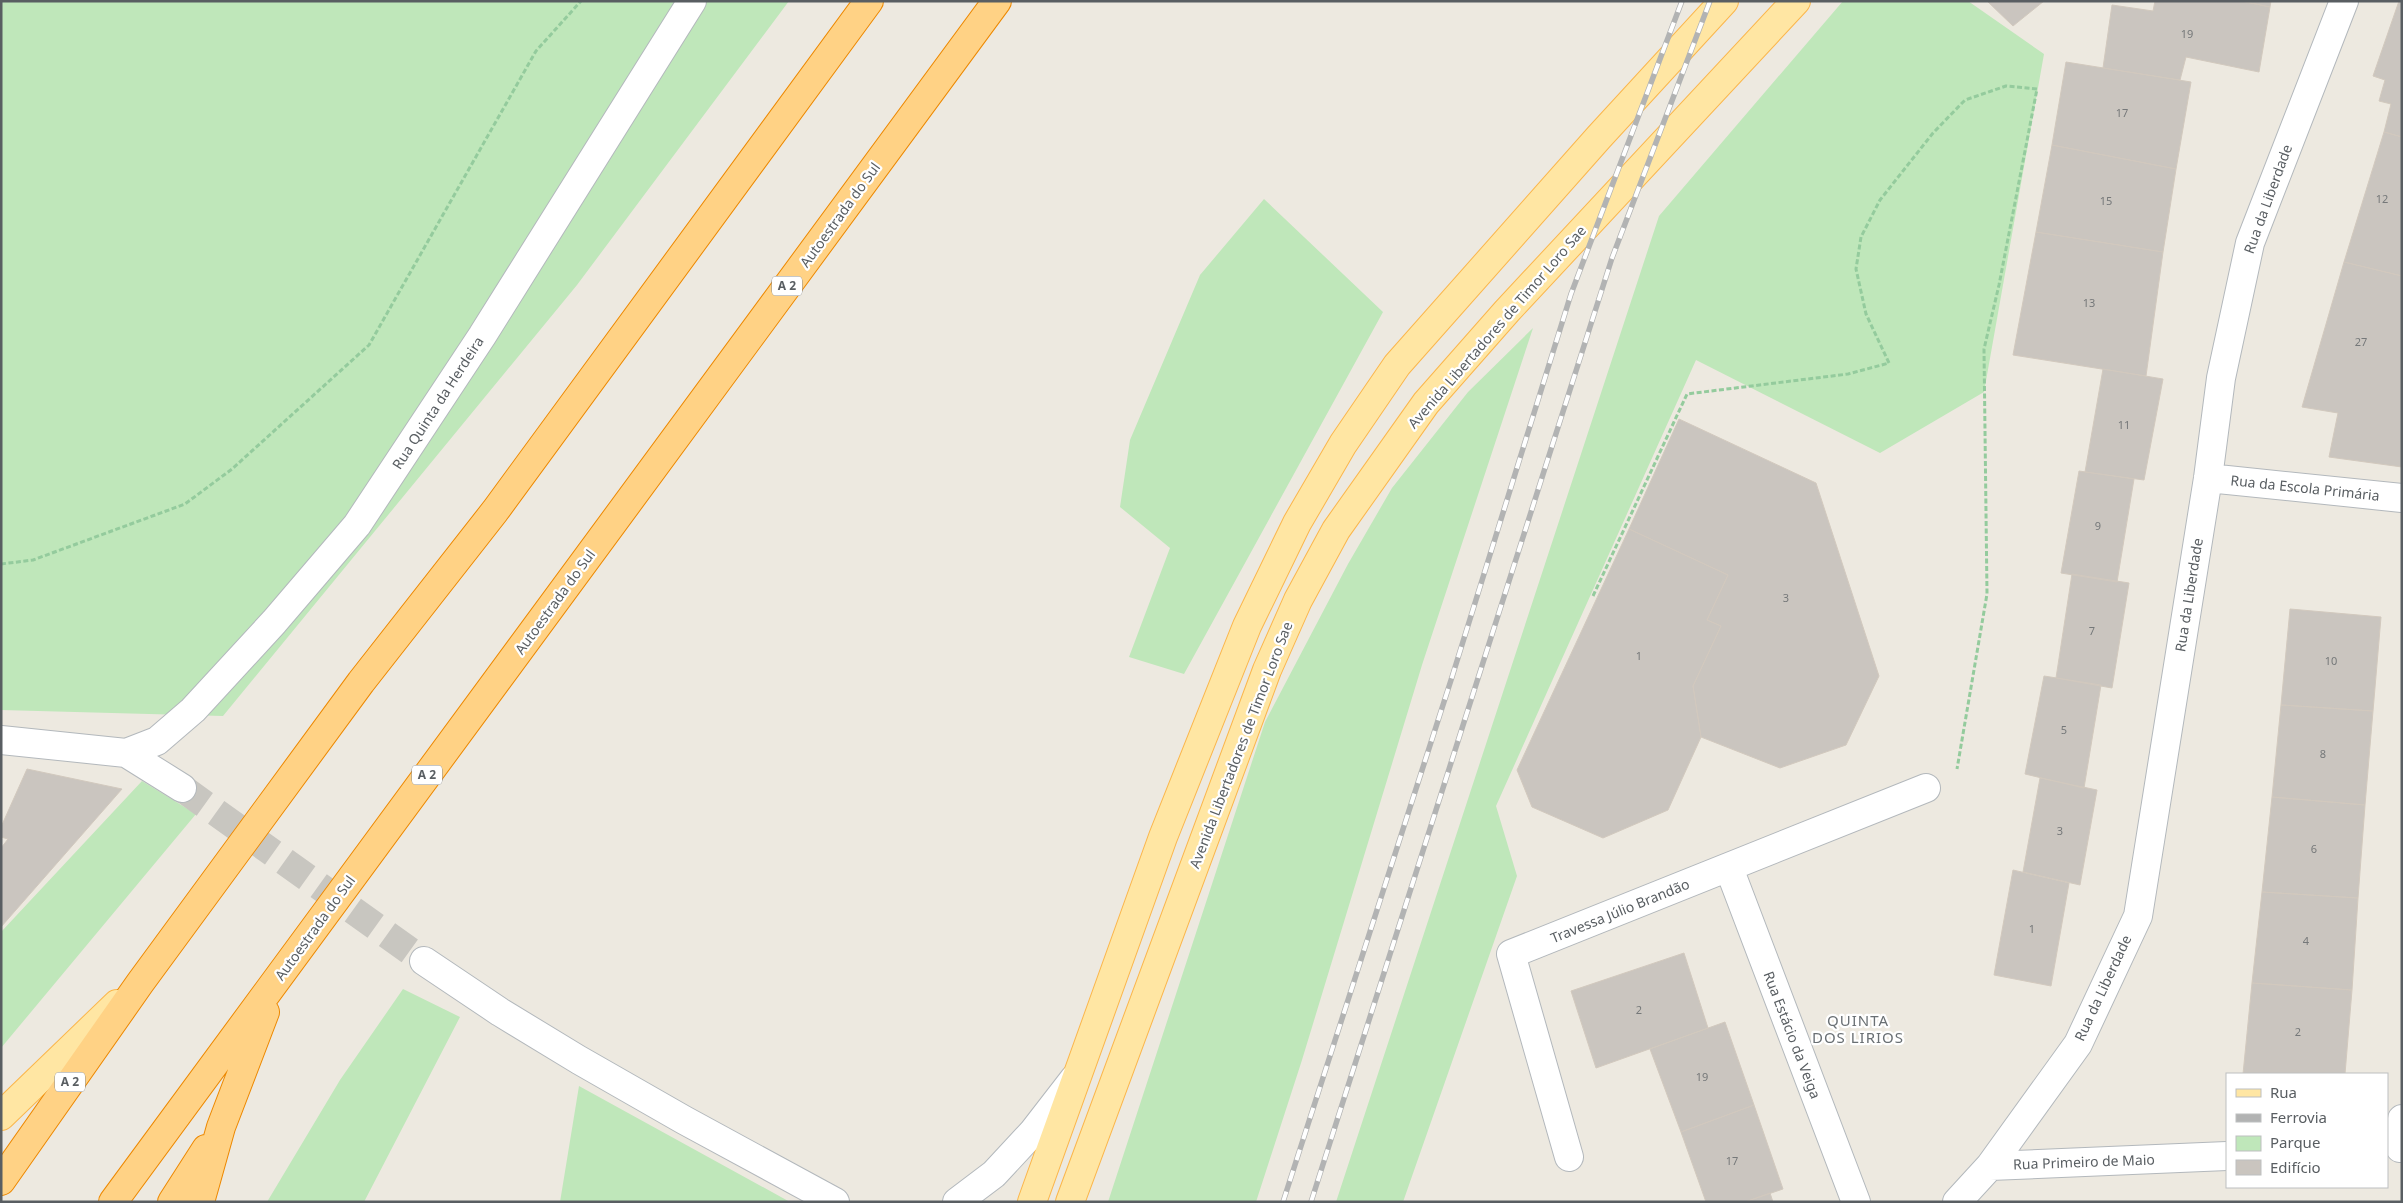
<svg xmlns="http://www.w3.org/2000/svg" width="2403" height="1203" viewBox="0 0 2403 1203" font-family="'Noto Sans',sans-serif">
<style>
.green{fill:#bfe7ba}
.building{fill:#cac5bf;stroke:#d2c9be}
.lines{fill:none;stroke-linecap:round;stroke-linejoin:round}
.minor-tunnel{stroke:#c8c6c0;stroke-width:28;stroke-dasharray:28 14;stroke-linecap:butt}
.minor-casing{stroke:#b3b8bc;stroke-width:30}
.major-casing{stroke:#fbb64b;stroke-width:30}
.highway-casing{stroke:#ed8800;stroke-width:30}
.path{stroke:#94cb9d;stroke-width:3;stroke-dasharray:5 2.5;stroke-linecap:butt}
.minor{stroke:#fff;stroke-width:28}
.major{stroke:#ffe6a3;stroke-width:28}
.highway{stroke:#ffd285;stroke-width:28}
.rail-casing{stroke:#b2b3b3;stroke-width:5.5}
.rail{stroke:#fff;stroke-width:4;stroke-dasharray:11;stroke-linecap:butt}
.labels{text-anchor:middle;stroke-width:4.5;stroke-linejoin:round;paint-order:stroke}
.number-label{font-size:11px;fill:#757879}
.shield{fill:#fff;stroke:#8b8e91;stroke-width:1}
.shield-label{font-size:12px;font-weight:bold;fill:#595e62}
.street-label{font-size:14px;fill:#595e62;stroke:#fff}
.neighbourhood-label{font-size:15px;letter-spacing:1px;fill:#6a7074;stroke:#fff}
</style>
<rect width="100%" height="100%" fill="#ede9e0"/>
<path class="green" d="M1,1h788l-212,284 -354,431 -222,-6z
M1843,1h125l76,53 -60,338 -104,61 -184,-93 -200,446 21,70 -114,326h-67l323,-986z
M1264,199l119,113 -199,362 -55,-17 41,-109 -50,-41 10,-67 70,-165z
M1533,328l-111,337 -120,395 -46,142h-148l157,-480 83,-158 44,-76 76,-96z
M142,781l54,33 -195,234v-116z
M403,989l57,28 -96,185h-97l73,-122z
M579,1086l211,116h-230z"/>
<path class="building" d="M1987,1h57l-31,25z
M2155,1h86l29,6 -11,65 -73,-15 -6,23 -77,-12 9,-63 41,6z
M2241,1h30l-1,6z
M2399,1h3v136l-18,-5 7,-28 -12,-3 6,-21 -12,-4z
M2066,62l125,20 -15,87 -124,-24z
M2384,132l18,5v139l-58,-14z
M2052,145l124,24 -13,83 -127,-20z
M2036,232l127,20 -17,124 -133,-21z
M2344,262l58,14v191l-73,-10 9,-44 -36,-6z
M2103,369l60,10 -19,101 -59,-8z
M1679,419l137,64 63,193 -33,69 -66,23 -79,-31 -8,-51 28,-60 -14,-6 21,-45 -99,-46z
M2079,471l55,8 -17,103 -56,-9z
M1629,529l99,46 -21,45 14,6 -28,60 8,51 -33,73 -65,28 -71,-31 -15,-37z
M2072,574l57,9 -17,105 -56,-10z
M2290,609l91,8 -8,94 -92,-6z
M2044,676l57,9 -17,103 -59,-14z
M2281,705l92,6 -8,94 -93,-8z
M27,769l95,20 -121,138v-79l7,-9 -7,-2v-10z
M2040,778l57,12 -17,95 -57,-13z
M2272,797l93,8 -7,93 -96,-6z
M2013,870l56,13 -18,103 -57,-11z
M2262,892l96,6 -6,92 -100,-7z
M1684,953l24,75 -112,40 -25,-77z
M2252,983l100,7 -7,84h-102z
M1725,1022l29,83 -73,27 -31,-83z
M1754,1105l29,84 -38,13h-39l-25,-70z
M1770,1193l3,9h-28z"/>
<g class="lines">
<path class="minor-tunnel" d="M182,788l242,173"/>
<g class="minor-casing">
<path id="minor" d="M2208,478l194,20
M1,740l125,13 56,35
M126,753l31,-12 36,-31 81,-88 83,-97 125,-189 210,-335
M1729,868l127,334
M424,961l76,51 79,48 105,60 151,82
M2400,1148l2,-29
M1569,1157l-58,-203 415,-166
M1990,1166l88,-122 60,-128 70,-438 13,-100 29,-135 94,-242
M957,1202l37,-28 39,-42 41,-53
M1957,1202l33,-36 237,-10"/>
</g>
<g class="major-casing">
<path id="major" d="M1,1116l116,-112
M1032,1202l131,-365 84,-211 50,-103 46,-79 54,-79 202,-228 125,-136
M1070,1202l197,-532 31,-70 38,-70 90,-127 81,-92 289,-310"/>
</g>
<g class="highway-casing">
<path id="highway" d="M1,1181l139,-198 221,-301 134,-171 374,-510
M113,1202l884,-1201
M172,1202l34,-53
M200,1202l21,-75 44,-115"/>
</g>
<path class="path" d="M1,564l32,-4 152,-56 47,-35 137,-124 167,-294 45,-50
M1593,596l94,-202 161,-20 41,-11 -23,-49 -10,-45 5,-32 19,-37 53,-67 32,-33 41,-14 31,3 -38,196 -15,64 3,245 -30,175"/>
<use href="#minor" class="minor"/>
<use href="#major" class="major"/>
<use href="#highway" class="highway"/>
<g class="rail-casing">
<path id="rail" d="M1283,1202l169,-525 119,-383 111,-293
M1311,1202l301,-944 98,-257"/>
</g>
<use href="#rail" class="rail"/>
</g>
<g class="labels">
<g class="number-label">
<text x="2187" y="38">19</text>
<text x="2122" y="117">17</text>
<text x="2382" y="203">12</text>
<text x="2106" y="205">15</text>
<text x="2089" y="307">13</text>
<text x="2361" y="346">27</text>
<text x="2124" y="429">11</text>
<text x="2098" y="530">9</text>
<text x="1786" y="602">3</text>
<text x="2092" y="635">7</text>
<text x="1639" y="660">1</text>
<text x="2331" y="665">10</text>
<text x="2064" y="734">5</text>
<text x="2323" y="758">8</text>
<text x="2060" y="835">3</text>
<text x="2314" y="853">6</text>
<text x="2032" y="933">1</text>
<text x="2306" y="945">4</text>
<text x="1639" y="1014">2</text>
<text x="2298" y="1036">2</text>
<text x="1702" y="1081">19</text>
<text x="1732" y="1165">17</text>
</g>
<g class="shield">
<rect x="772" y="276.5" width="30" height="19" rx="4"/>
<rect x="412" y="765.5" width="30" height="19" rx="4"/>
<rect x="55" y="1072.5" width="30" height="19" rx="4"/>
</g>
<g class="shield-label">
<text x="787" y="290">A 2</text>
<text x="427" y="779">A 2</text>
<text x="70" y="1086">A 2</text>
</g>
<g class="street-label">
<text transform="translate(2268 199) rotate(-70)" y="5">Rua da Liberdade</text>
<text transform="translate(840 215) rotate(-54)" y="5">Autoestrada do Sul</text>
<text transform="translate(1497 327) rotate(-49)" y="5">Avenida Libertadores de Timor Loro Sae</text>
<text transform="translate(438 403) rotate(-57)" y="5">Rua Quinta da Herdeira</text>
<text transform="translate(2305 488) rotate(6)" y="5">Rua da Escola Primária</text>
<text transform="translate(2189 595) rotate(-81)" y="5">Rua da Liberdade</text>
<text transform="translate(555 602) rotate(-54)" y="5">Autoestrada do Sul</text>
<text transform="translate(1241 745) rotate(-69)" y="5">Avenida Libertadores de Timor Loro Sae</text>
<text transform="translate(1620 911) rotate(-22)" y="5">Travessa Júlio Brandão</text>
<text transform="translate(315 928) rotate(-54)" y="5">Autoestrada do Sul</text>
<text transform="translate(2103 988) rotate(-65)" y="5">Rua da Liberdade</text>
<text transform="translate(1792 1035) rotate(69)" y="5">Rua Estácio da Veiga</text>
<text transform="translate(2084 1162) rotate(-2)" y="5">Rua Primeiro de Maio</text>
</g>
<g class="neighbourhood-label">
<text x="1858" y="1026">QUINTA<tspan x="1858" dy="17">DOS LIRIOS</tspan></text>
</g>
</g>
<rect width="2403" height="1203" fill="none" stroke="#595e62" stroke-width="5"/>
<rect x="2226" y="1073" width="162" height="115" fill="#ffffff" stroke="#bdbfc0"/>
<rect x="2236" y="1089" width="25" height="8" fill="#ffe6a3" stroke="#bdbfc0"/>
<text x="2270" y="1098" font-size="15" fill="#595e62">Rua</text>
<rect x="2236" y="1114" width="25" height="8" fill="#b2b3b3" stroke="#bdbfc0"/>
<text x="2270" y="1123" font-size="15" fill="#595e62">Ferrovia</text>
<rect x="2236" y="1136" width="25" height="15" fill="#bfe7ba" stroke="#bdbfc0"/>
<text x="2270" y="1148" font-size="15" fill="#595e62">Parque</text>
<rect x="2236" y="1160" width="25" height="15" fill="#cac5bf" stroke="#bdbfc0"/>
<text x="2270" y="1173" font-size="15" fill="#595e62">Edifício</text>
</svg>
